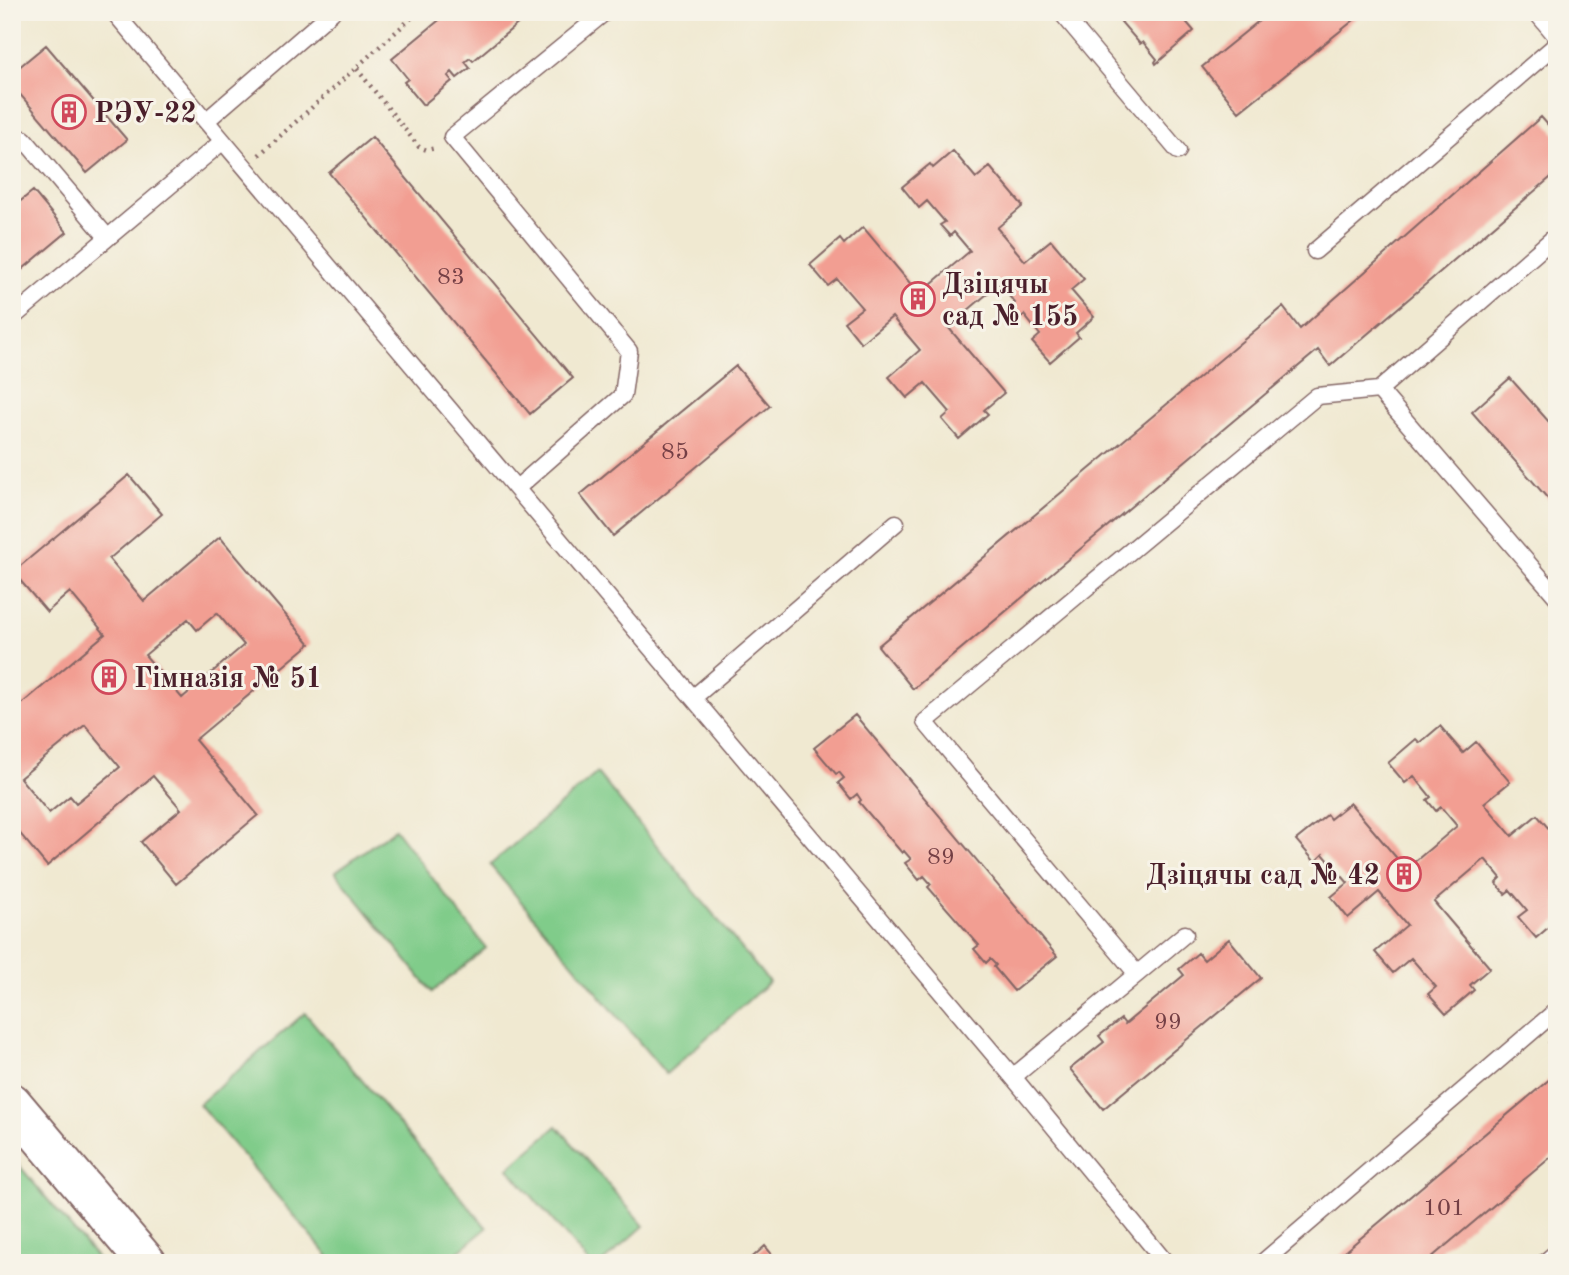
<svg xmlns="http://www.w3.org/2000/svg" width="1569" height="1275" viewBox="0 0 1569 1275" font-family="'Old Standard TT',serif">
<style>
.green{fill:#80cc8a;stroke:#65765a;stroke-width:2}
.building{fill:#f29e92;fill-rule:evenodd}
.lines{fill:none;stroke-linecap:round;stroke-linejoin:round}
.service-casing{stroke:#846665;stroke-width:19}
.tertiary-casing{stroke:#846665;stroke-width:42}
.path{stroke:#846665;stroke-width:4.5;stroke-dasharray:2 5;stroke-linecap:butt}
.service{stroke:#fff;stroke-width:16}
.tertiary{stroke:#fff;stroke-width:38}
.labels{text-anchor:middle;stroke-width:6;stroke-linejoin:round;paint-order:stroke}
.number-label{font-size:24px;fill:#743f45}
.poi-label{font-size:28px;font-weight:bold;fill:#4a1f2b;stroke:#f7f3e8;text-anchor:start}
</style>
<rect width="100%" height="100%" fill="#f7f3e8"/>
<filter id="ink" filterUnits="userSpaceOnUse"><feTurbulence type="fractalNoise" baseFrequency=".0143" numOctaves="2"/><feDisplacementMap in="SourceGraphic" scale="14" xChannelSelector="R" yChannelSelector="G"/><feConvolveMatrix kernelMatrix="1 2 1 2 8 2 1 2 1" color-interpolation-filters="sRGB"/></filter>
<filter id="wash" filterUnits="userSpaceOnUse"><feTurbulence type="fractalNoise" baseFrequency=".00686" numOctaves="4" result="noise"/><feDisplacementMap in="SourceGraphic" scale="28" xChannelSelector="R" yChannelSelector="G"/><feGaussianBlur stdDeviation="1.57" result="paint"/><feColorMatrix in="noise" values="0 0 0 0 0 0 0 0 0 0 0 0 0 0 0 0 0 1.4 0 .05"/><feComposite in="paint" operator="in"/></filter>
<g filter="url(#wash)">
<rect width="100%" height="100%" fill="#f0e9d1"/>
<path class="green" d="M597,773l172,209 -103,92 -176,-209z
M395,829l91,119 -54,44 -97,-120z
M305,1013l182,215 -42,35h-111l-135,-159z
M557,1126l87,100 -42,37h-13l-81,-95z
M12,1157l89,106h-89z"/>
<g id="blocks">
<path class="building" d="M449,12h83l-59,49 -3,-3 -5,4 5,6 -13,10 -5,-6 -4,4 4,5 -29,24 -19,-23 4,-3 -16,-20z
M1119,12h59l16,19 -38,33 -1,-2 2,-3 -14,-17 -3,2 -19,-22 4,-3z
M1270,12h94l-125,100 -37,-45z
M46,45l81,95 -40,33 -75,-88v-12z
M1541,117l16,18v37l-227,194 -12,-16 -405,339 -35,-43 405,-339 17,22z
M372,137l201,241 -43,36 -201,-241z
M953,151l23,27 14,-11 33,39 -26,22 28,33 26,-21 33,39 -13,11 23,27 -18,16 3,4 -29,25 -18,-20 8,-7 -16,-20 -5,4 -10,-11 6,-5 -16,-19 -51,43 56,66 -20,17 4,4 -29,25 -17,-20 8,-7 -25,-29 -18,15 -18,-21 31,-27 -28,-33 -31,26 -17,-21 18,-14 -25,-29 -9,7 -18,-21 30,-26 4,5 19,-17 56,67 51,-43 -16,-19 -4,4 -10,-11 5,-3 -18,-21 -8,7 -17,-21 28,-23 3,4z
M33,191l34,41 -55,46v-70z
M736,366l34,40 -157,130 -33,-41z
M1510,378l47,53v78l-85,-97z
M129,475l33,39 -53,45 35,42 76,-64 90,107 -115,96 63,75 -82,69 -35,-42 40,-33 -28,-33 -106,90 -35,-42v-112l93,-78 -35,-42 -23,20 -34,-40zM217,613l27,32 -62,53 -37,-43 43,-36 9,11zM85,725l35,42 -44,36 -6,-7 -21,17 -29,-35z
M855,715l202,241 -43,35 -20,-24 2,-2 -6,-6 -4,4 -12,-14 5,-4 -51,-58 3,-3 -7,-8 -5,4 -14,-17 6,-4 -7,-8 -2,2 -43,-51 2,-2 -4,-6 -6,5 -13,-16 6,-5 -5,-6 -3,2 -22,-26z
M1440,726l23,27 13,-11 34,40 -26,21 28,33 25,-21 20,23v82l-21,18 -18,-21 9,-7 -17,-20 -5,4 -9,-11 5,-5 -16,-19 -51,43 56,66 -20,17 4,5 -28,24 -18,-20 8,-7 -25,-29 -18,15 -18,-21 32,-27 -28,-33 -31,26 -17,-21 17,-14 -25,-29 -8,8 -19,-22 31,-25 3,4 20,-16 56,66 51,-43 -16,-19 -5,4 -9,-11 4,-3 -17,-21 -9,7 -17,-20 28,-24 4,4z
M1229,939l32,39 -158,131 -33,-40 34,-27 -5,-6 22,-17 4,5 59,-49 -5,-6 19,-16 6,7z
M1557,1073v79l-132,111h-94z
M765,1246l14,17h-33z"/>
</g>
</g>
<g filter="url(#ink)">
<use href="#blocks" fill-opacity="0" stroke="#846665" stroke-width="2"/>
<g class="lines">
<g class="service-casing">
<path id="service" d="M114,12l899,1065 153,186
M1061,12l117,139
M1536,12l21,25
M206,121l126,-109
M12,149l12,-10 83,98
M1557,235l-178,155 178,207
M1315,251l242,-207
M12,318l211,-177
M517,488l106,-93 6,-44 -177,-214 153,-125
M693,698l203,-175
M1137,974l48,-40
M1013,1077l124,-103 -212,-252 392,-326 62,-6
M1262,1263l295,-253
M1544,1263l13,-11"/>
</g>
<g class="tertiary-casing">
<path id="tertiary" d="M12,1103l135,160"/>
</g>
<path class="path" d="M357,69l62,78 8,3 9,-2
M259,155l159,-143
M1549,1041l8,9"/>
<use href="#service" class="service"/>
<use href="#tertiary" class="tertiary"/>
</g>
</g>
<defs>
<g id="building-ring" transform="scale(1.75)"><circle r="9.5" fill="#f7f3e8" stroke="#d1495b" stroke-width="1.5"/><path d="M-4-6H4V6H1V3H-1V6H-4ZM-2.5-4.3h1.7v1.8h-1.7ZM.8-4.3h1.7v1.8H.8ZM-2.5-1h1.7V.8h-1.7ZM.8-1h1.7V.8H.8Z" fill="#d1495b"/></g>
</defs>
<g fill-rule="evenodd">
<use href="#building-ring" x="69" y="112"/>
<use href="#building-ring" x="918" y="299"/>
<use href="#building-ring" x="109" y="677"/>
<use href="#building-ring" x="1404" y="874"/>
</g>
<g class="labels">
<g class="number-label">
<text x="451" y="284">83</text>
<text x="675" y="459">85</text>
<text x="941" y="864">89</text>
<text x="1168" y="1029">99</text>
<text x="1444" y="1215">101</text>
</g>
<g class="poi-label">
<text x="94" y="122">РЭУ-22</text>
<text x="942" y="293">Дзіцячы<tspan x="942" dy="32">сад № 155</tspan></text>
<text x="134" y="687">Гімназія № 51</text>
<text x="1380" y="884" text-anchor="end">Дзіцячы сад № 42</text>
</g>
</g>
<rect width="1569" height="1275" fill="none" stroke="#f7f3e8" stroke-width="42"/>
</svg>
